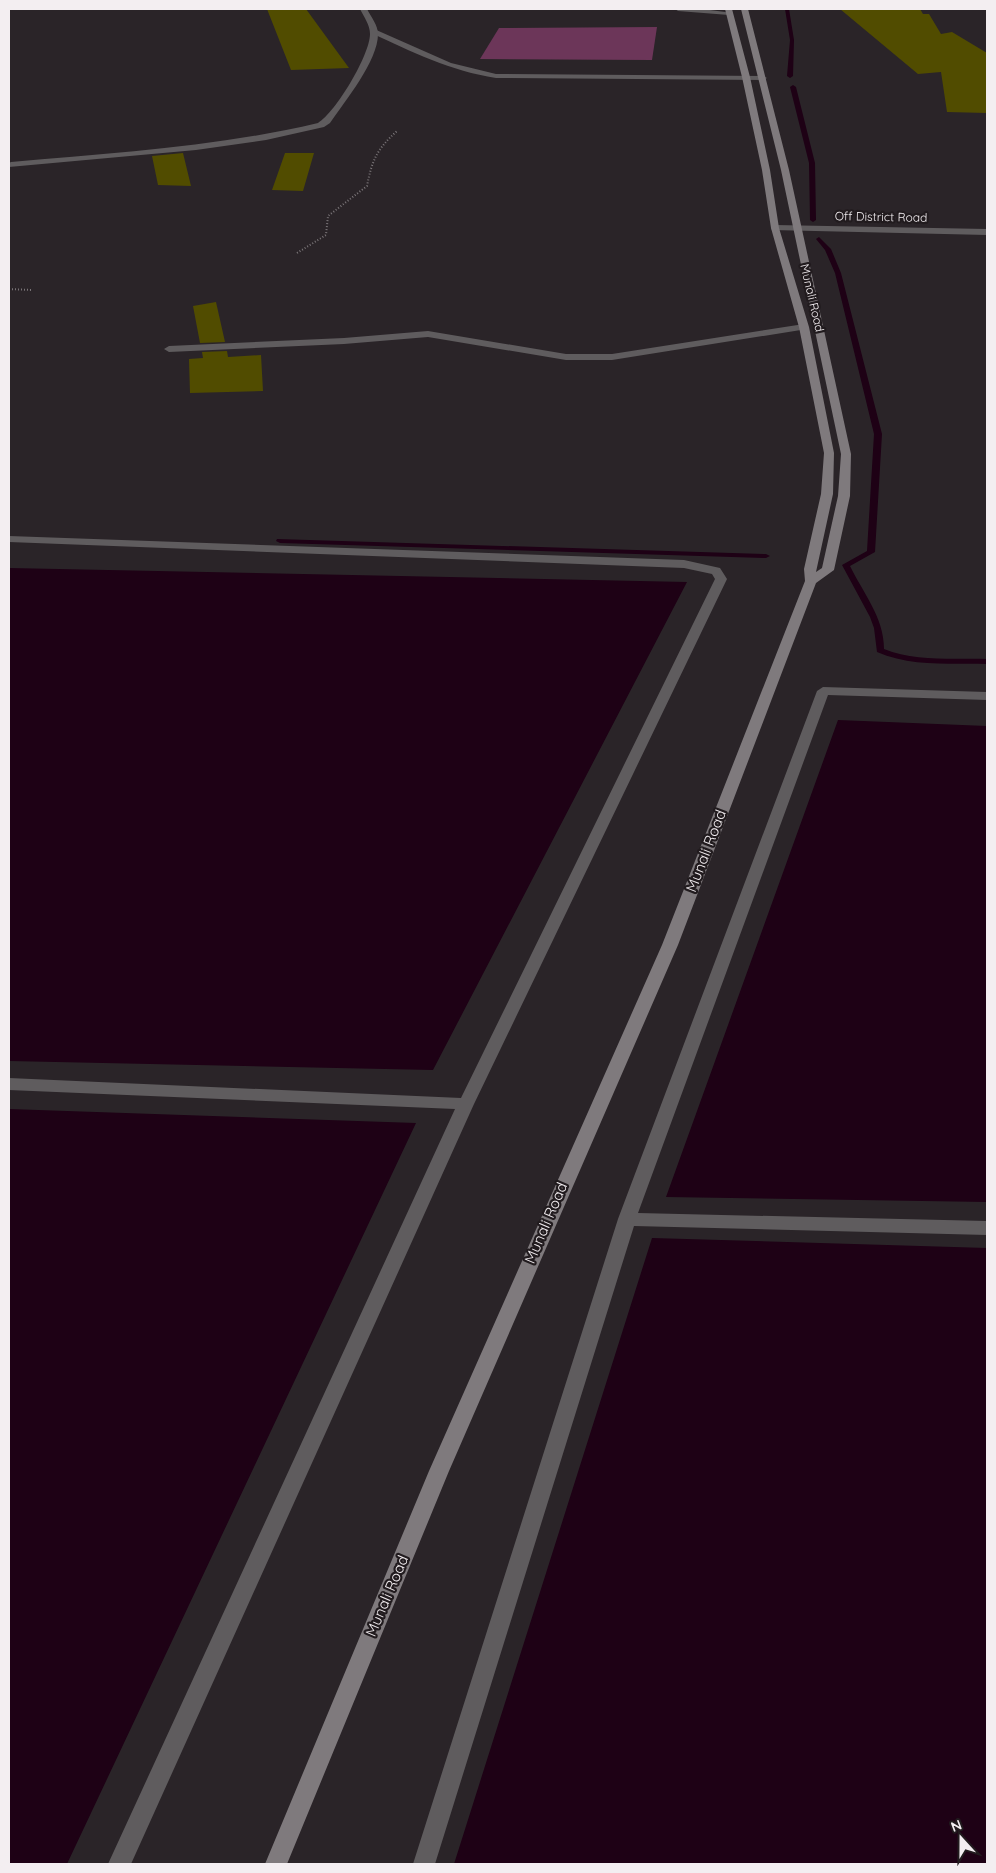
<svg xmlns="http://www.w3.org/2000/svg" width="996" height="1873" viewBox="0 0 996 1873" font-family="Quicksand,sans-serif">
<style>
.green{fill:#6c3659}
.water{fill:#1e0115}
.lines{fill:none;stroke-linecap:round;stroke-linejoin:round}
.stream{fill:#1e0115;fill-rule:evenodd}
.building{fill:#514c00}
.path{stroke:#7b7679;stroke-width:2;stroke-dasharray:1 2;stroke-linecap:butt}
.lane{fill:#5f5c5e;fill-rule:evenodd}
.street{fill:#5f5c5e;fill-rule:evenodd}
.secondary{fill:#7f7a7d;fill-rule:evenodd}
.labels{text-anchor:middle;stroke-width:4.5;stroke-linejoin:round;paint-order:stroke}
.far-street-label{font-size:12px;fill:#f3eef1;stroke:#211b1e}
.street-label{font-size:15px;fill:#f3eef1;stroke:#211b1e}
</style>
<rect width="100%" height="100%" fill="#2a2428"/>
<path class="green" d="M657,27l-5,33 -172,-1 19,-31z"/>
<path class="water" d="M9,568l678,14 -254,488 -424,-9z
M838,720l149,6v476l-321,-5z
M9,1109l407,14 -349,741h-58z
M652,1238l335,10v616h-533z"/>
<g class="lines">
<path class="stream" d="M785,9h4l5,31 -1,36 -3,2 -3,-2 3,-36z
M793,85l3,2 19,76 1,57 -3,2 -3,-2 -1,-57 -19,-76z
M819,237l12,12 10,24 41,161 -7,118 -25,14c13,27 34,51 34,83 31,13 70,9 103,10v5c-36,-1 -76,3 -110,-12l-3,-24 -4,-11 -28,-52 25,-14 7,-117 -39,-161 -10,-23 -9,-11z
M277,539l489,15 4,2 -4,2 -486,-15 -4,-2z"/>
</g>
<path class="building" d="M267,9h39l43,59 -58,2z
M840,9h80l3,5h6l12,20 11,-2 35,21v60l-40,-1 -6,-40 -23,2z
M183,153l8,33 -33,-1 -6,-29z
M285,153h29l-11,38 -31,-1z
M216,302l9,40 -25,1 -7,-37z
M227,351l1,6 33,-2 2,36 -73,2 -1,-34 14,-1 -1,-6z"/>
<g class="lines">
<path class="path" d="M297,253l29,-18 2,-19 39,-30c5,-26 10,-37 30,-55
M9,289l23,1"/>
<path class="lane" d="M675,9h27l31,4 -4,2 -51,-4z
M374,29l77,34 45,11 267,2 4,2 -4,2 -267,-2c-45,-7 -84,-26 -125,-45l-1,-2z
M804,324l3,1v4l-195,31h-46l-138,-23 -84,7 -175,8 -5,-3 5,-3 175,-8 84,-7 138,23h46z
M9,536l675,24 36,8 7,11 -253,525 -343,760h-23l347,-755 -446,-19v-12l452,20 254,-519 -3,-5 -28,-6 -675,-26z
M823,687l164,5v8l-159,-5 -190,518 349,8v14l-353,-9 -199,638h-22l205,-645 199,-528z"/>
<path class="street" d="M360,9h7c4,8 11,16 11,25 0,27 -33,67 -48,89l-6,4 -58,13 -70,10 -187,17v-4l2,-1c103,-9 206,-15 307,-39 18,-11 52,-68 52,-89 0,-9 -6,-17 -10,-25z
M775,225l212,4v6l-215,-5 -1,-2z"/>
<path class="secondary" d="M725,9h7l18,68 20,93 9,58 30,99 25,126 -1,41 -17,78 6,-4 16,-72 3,-42 -60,-284 -40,-161h7l41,161 62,284 -1,42 -16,74 -18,13 -138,362 -229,526 -162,393h-22l164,-393 233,-526 143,-364 -1,-12 17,-75 3,-41 -25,-126 -28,-99 -9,-58 -20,-93z"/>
</g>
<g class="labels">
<g class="far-street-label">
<text transform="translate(881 217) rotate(1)" y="4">Off District Road</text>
<text transform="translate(812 298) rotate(77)" y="4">Munali Road</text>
</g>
<g class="street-label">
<text transform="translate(706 851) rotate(-69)" y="5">Munali Road</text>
<text transform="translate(546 1223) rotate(-67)" y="5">Munali Road</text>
<text transform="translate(387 1596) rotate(-67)" y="5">Munali Road</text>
</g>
</g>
<rect width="996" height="1873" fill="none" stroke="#f3eef1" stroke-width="20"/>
<g transform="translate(961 1838) rotate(339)" stroke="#211b1e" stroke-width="4" paint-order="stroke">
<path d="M0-4L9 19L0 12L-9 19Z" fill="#f3eef1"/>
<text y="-8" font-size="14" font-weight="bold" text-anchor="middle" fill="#f3eef1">N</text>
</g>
</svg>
